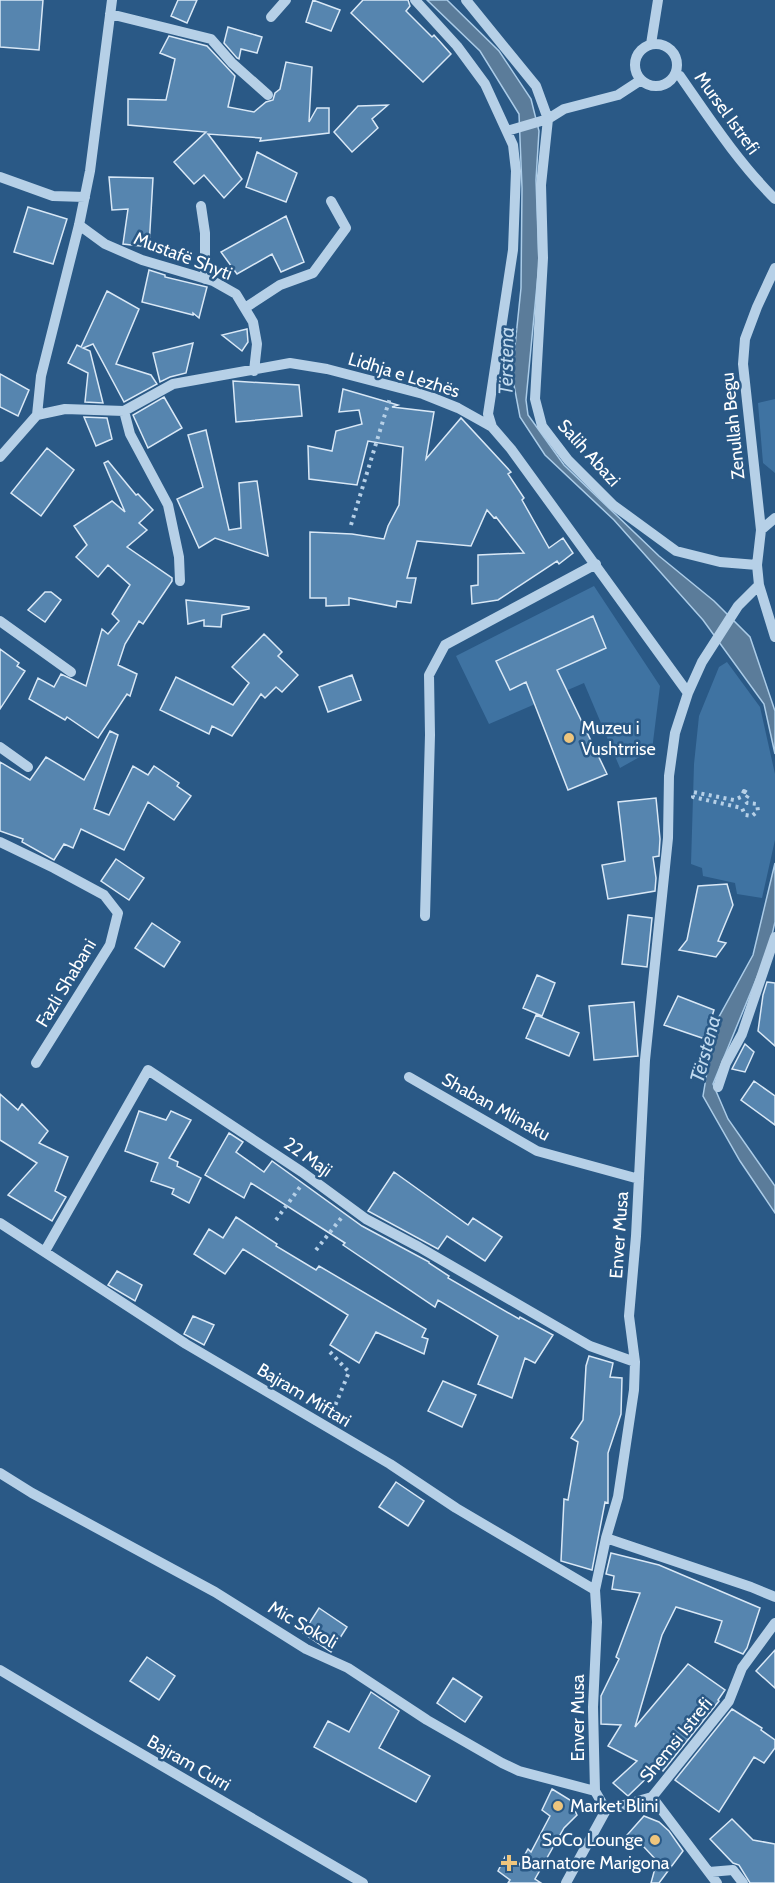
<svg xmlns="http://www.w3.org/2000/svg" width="775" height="1883" viewBox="0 0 775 1883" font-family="Cabin,sans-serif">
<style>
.green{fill:#3f73a2}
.water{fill:#5b7c9a;stroke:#abcce8;stroke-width:1.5}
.building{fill:#5685af;stroke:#d9e8f6;stroke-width:1.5}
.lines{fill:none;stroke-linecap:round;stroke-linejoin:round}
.path{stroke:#b6d0e7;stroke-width:4;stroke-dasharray:3 4.5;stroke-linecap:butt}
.minor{stroke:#b6d0e7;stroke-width:10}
.poi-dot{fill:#eec57d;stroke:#2a5986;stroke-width:2}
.labels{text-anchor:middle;stroke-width:5;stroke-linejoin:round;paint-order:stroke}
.street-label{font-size:18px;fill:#fff;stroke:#2a5986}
.poi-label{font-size:18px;fill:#fff;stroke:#2a5986;text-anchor:start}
.water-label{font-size:20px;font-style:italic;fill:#c1daef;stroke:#2a5986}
</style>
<rect width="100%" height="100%" fill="#2a5986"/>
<path class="green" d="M775,399v74l-12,-10 -5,-60z
M594,586l66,100 -8,64 -32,18 -36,-85 -95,41 -33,-68z
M727,662l33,45 15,67v66l-13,58 -25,-4 -2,-11 -32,-7 -1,-8 -11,-4 3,-100 5,-48 20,-49z"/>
<path class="water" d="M427,0h20l52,51 32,48 8,32 -3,49 3,84 -13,136 2,15 36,50 95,91 55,45 36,36 25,74v43l-11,-50 -61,-84 -89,-100 -69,-65 -25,-38 -8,-42 9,-87 1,-100 -3,-74 -39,-63z
M775,863v59l-6,26 -56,136 15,35 47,67v27l-35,-52 -37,-65 12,-72 38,-69z"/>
<path class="building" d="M0,0h43l-4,50 -39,-3z
M178,0h19l-10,23 -16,-7z
M313,0l27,10 -9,21 -25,-9z
M363,0h45l2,6 -4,5 26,26 2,-2 17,19 -28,28 -72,-69z
M228,27l34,10 -5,16 -16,-4 -2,10 -2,-1 -13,-15z
M169,36l38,10 28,30 -7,31 26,5 12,-10 7,-2 2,-7 5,-4 6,-27 26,5 -3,55 8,-14h12v25l-69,8 1,-3 -53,-4 34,45 -18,19 -20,-23 -10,9 -20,-22 32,-30 -78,-7v-26l38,1 9,-41 -15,-6z
M388,105l-16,14 6,9 -26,24 -18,-20 24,-26z
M257,152l40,21 -11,29 -40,-15z
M109,177l44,1 -4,69 -26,-3 5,-35 -16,1z
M28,207l39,12 -14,45 -39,-12z
M286,216l18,46 -23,10 -9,-18 -35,20 -16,-22z
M149,270l16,5v2l42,10 -8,31 -6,-5v2l-51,-13z
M107,291l32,18 -23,55 35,11 6,9 -33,18 -31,-58 -10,4 7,3 13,52 -18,-1 3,-29 -20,-10 9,-18 4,2z
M247,329l1,13 -6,9 -20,-16z
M193,343l-7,30 -16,4 -10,5 -7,-29z
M0,374l29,16 -11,26 -18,-9z
M233,381l66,4 3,31 -66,6z
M343,389l55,16 -6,2 42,5 -8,47 35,-41 50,54 -3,2 16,24 -2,2 27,48 14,-10 10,15 -14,11 -2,-3 -59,39 -26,4 -1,-18 7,-1v-30l46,-2 -28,-36 -2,1 -7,-8 -16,36 -54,-5 -10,37h9l-5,25 -14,-2 -1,6 -47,-9v7l-23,1v-8h-16v-66l42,2 32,5 4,-13 11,-21 4,-58 -35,-6 -11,44 -48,-6 -1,-33 24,5 4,-20 26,-7 -3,-14 -20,2z
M164,397l18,31 -34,20 -15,-33z
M84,417l23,1 5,21 -16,7z
M206,430l23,100 12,-2 -2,-45 18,-2 11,75 -53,-18 -16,10 -22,-49 26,-12 -15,-52z
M47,448l27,22 -33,46 -30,-23z
M108,461l28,34 2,-1 15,16 -14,13 8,7 -20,17 45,31v3l-29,43 -4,-3 -14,23 -7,21 19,9 -7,22 -3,-2 -29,44 -31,-21 -2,3 -36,-21 9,-21 16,9 7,-13 25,12 16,-57 6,5 11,-13 -7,-7 18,-29 -22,-20 -10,12 -22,-20 11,-12 -13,-19 38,-25 13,11 -21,-49z
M45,592h6l10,8 -16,22 -17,-12z
M186,600l63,7v2l-27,6 -1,12 -17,-1v-6l-16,4z
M593,616l13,32 -49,22 50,104 -39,16 -42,-108 -16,8 -14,-29z
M264,634l18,18 -4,4 20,19 -16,17 -6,-5 -11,11 -4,-4 -29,42 -20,-10 -3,8 -49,-24 16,-33 57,28 16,-22 -17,-16z
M0,649l19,14 -2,3 8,5 -25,38z
M352,675l9,25 -33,12 -9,-25z
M110,731l8,4 -24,74 15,6 24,-49 15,9 6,-9 25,17 -2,3 14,10 -17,24 -26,-18 -24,48 -43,-21 -8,19 -9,-4 -10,16 -32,-18 1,-3 -23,-8v-69l30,18 16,-23 38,23z
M656,798l4,41 -1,17 -6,1 3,21 -1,13 -47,8 -6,-34 23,-4 -7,-59z
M116,859l28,19 -15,22 -28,-19z
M727,884l6,21 -15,36 8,2 -10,14 -37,-7 8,-10 11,-54z
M628,915l24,3 -5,49 -25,-3z
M152,923l28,19 -16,25 -29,-19z
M537,975l18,8 -13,33 -19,-8z
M767,982l8,1v63l-17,-15 5,-36z
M678,996l36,14 -9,29 -41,-14z
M634,1002l4,54 -44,4 -5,-54z
M536,1015l43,18 -10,23 -43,-18z
M745,1044l9,8 -9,20 -13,-3z
M754,1081l21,15v29l-34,-25z
M0,1094l18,16 4,-6 26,27 -9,12 29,14 -13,34 11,6 -14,24 -44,-26 29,-32 -37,-23z
M139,1111l27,9 5,-9 20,9 -22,38 9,4 -1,4 24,12 -12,25 -17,-9 2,-5 -23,-8 7,-18 -33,-12z
M229,1133l14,9 -7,10 28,20 8,-11 90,65 67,36v1l20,13 -1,2 71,41 1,-2 33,18 -18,28 -10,-5 -13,40 -34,-14 20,-48 -60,-36 -3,7 -92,-62 2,-2 -94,-60 -7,15 -39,-23z
M394,1172l74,53 5,-7 29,19 -17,24 -38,-25 -9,13 -70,-38z
M236,1217l41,27 -1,2 40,24 3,-4 107,63 -4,8 6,2 -4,15 -48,-22 -17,31 -29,-18 18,-30 -105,-66 -18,25 -31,-20 15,-25 14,9z
M117,1271l25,14 -7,16 -27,-16z
M193,1316l21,9 -10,20 -20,-11z
M589,1356l24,7 -3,14 12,1 -1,36 -13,39v50l-3,-1 -13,68 -31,-9 3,-62 4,1 10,-58 -7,-4 12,-18 3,-54z
M443,1381l33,14 -14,32 -34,-16z
M396,1482l28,19 -16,25 -29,-19z
M611,1553l48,12 101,43 -13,40 -4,6 -28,-12 7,-21 -46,-14 -14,28 -27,92 53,-63 37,26 -7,10 1,1 -56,70 -5,-4 -30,29 -15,-13 24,-22 -29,-15 13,-21 -20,-1v-28l18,-37 -3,-2 24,-64 -28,-4 2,-13 -8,-2z
M319,1608l28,19 -16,25 -28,-19z
M775,1650v38l-19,-17z
M147,1657l28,19 -16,24 -29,-19z
M453,1678l29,19 -17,25 -28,-19z
M371,1692l28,19 -20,37 51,28 -14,26 -102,-55 14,-26 21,11z
M732,1709l30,19 -1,2 14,10v8l-11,15 -10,-6 -35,55 -44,-32z
M552,1789l18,11 7,15 -13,13 -29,51 6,4h-33l2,-3 -12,-9 8,-16 13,10 9,-16 3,3 19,-36 -8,-6z
M644,1816l15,6 10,9 14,20 -24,32h-8l6,-22 -13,-14 -17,-12z
M732,1819l21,21 22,4v39h-25l-11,-18 -6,-2 -23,-24z"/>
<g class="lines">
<path class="path" d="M351,525l39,-127
M744,791l5,3 -4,6 2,3 10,1 1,7 -6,5 -7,-1 -3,-7 -49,-11v-5l41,8 7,-3z
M276,1220l24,-33
M316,1250l26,-33
M330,1352l19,20 -17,41"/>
<path class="minor" d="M415,0l42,46 28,38 28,61 3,26 -3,79 -25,164 4,13
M466,0l70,86 12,33 -7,66 2,73 -8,141 7,27 26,34 45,45 63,46 44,11 37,3
M110,14l101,25 21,24 36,32
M271,17l15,-17
M635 65a21 21 0 1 1 42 0a21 21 0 1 1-42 0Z
M651,44l7,-44
M675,74l5,2c30,43 58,86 95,123
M507,131l41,-12 16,-10 54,-14 23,-15
M0,177l53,19 32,1
M201,206l4,27v46
M79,225l26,19 37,16 71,21 23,13 17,28 4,22 -3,27
M775,268l-18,39 -12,32 -2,25 18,166 -4,35 2,20 16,52
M245,308l35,-23 33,-12 33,-45 -15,-27
M124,411l6,23 38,71 11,52 1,24
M37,415l4,-39 38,-151 11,-54 22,-171
M0,457l37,-42 28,-6 59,2 49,-27 117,-21 37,6 96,25 35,14 34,19 19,22 177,244
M761,530l14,-12
M0,621l71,51
M0,747l28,20
M0,842l54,26 50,27 14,18 -8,32 -74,118
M425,916l5,-181 -1,-60 16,-30 151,-81
M409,1077l128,74 102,28
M718,1087l8,-24 16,-29 33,-97
M0,1223l186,121 204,120 66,44 139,82
M45,1251l103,-181 154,102 64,47 53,28 171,99 45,16
M0,1473l32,20 183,99 91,57 42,19 79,52 75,43 17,8 76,20
M606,1538l145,49 24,10
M0,1670l97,58 266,155
M652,1797l65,86
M606,1810l-11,-19 -2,-84 4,-85 -2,-32 11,-52 12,-41 16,-107 1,-28 -6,-46 7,-80 9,-176 23,-222 1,-62 6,-43 13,-40 14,-31 36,-56 21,-21
M709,1872l24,-2 10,13
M566,1883l40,-73 46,-13 77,-96 13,-33 33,-45"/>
</g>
<g class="poi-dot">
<circle cx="569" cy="738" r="6"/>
<circle cx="558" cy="1806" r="6"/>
<circle cx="655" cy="1840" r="6"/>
<path d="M506 1854h6v6h6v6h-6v6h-6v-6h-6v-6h6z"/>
</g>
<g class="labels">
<g class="street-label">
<text transform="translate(727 113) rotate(54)" y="6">Mursel Istrefi</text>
<text transform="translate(183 256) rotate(21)" y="6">Mustafë Shyti</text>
<text transform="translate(404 375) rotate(17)" y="6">Lidhja e Lezhës</text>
<text transform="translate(733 426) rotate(-96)" y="6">Zenullah Begu</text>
<text transform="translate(589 453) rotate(48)" y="6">Salih Abazi</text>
<text transform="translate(66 983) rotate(-59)" y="6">Fazli Shabani</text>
<text transform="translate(496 1107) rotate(29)" y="6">Shaban Mlinaku</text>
<text transform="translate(308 1157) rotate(35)" y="6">22 Maji</text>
<text transform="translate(619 1235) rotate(-86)" y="6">Enver Musa</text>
<text transform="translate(304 1395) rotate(31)" y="6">Bajram Miftari</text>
<text transform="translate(303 1625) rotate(30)" y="6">Mic Sokoli</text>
<text transform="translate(578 1718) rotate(-90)" y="6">Enver Musa</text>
<text transform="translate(676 1740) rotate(-51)" y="6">Shemsi Istrefi</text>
<text transform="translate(189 1763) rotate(30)" y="6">Bajram Curri</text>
</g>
<g class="poi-label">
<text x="581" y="734">Muzeu i<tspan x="581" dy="21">Vushtrrise</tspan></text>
<text x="570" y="1812">Market Blini</text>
<text x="643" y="1846" text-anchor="end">SoCo Lounge</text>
<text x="521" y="1869">Barnatore Marigona</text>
</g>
<g class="water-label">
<text transform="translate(506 361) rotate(-89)" y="7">Tërstena</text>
<text transform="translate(705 1049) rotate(-75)" y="7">Tërstena</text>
</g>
</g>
</svg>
